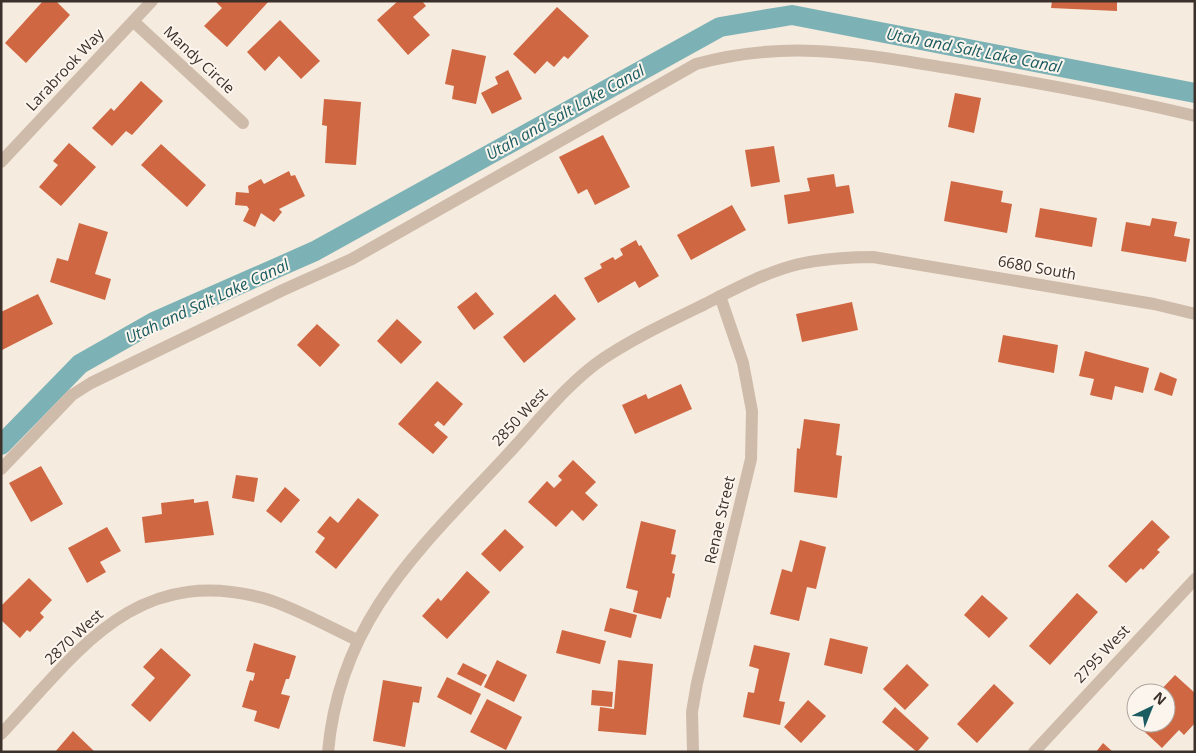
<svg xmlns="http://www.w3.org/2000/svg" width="1196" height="753" viewBox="0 0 1196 753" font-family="'Open Sans',sans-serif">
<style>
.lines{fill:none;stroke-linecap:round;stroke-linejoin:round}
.canal{stroke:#7cb2b5;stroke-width:20}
.building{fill:#cf6743}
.minor{stroke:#cfbbaa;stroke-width:12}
.labels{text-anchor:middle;stroke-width:4;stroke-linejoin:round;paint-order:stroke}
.street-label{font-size:15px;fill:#3c302a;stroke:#fcf5ed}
.water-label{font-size:16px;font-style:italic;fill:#1b5c61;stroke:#fcf5ed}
</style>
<rect width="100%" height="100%" fill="#f5ebdf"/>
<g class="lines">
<path class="canal" d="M1,445l79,-81 74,-42 161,-71 405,-224 72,-12 403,78"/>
</g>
<path class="building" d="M43,1h13l14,14 -44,48 -21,-20z
M215,1h54l-42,46 -23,-21 18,-18z
M398,1h24l4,5 -13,11 17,18 -22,20 -31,-35z
M1052,1h65v10l-66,-3z
M557,7l32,29 -21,23 -4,-3 -10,11 -7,-6 -12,13 -22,-20z
M280,20l40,41 -19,18 -22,-23 -14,15 -18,-19z
M452,49l34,7 -10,48 -24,-5 2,-13 -9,-2z
M508,70l14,29 -30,15 -11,-21 17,-9 -3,-7z
M141,81l22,20 -31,34 -6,-4 -14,15 -20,-18 19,-20 3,3z
M955,93l26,5 -7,35 -26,-6z
M324,99l37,3 -5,63 -31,-2 2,-37 -5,-1z
M603,135l27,52 -35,18 -8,-16 -9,5 -19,-37z
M69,143l27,24 -35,39 -22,-19 19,-22 -5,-4z
M161,144l45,41 -19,22 -46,-42z
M774,146l6,36 -29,5 -6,-37z
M289,171l2,5 4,-1 10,21 -26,13 3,3 -8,10 -13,-9 -6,14 -12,-6 6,-12 -2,-3 -12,-1 1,-13 13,1 -1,-7 13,-7 3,5z
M834,174l2,13 13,-2 5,28 -66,11 -4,-29 26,-4 -3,-13z
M951,181l52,10 -2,11 11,2 -5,29 -63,-12z
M732,205l14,25 -55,30 -14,-25z
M1040,208l57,10 -5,29 -57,-10z
M1152,218l25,4 -3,14 16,3 -4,23 -65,-11 5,-29 24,4z
M79,223l29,9 -13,42 16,5 -6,21 -55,-18 7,-24 11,3z
M636,240l3,6 2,-1 18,31 -20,12 -4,-7 -37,22 -14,-25 18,-10 -2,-4 13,-7 2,3 8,-5 -3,-6z
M476,292l18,22 -20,16 -17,-23z
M38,294l15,30 -51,26 -1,-38z
M555,294l21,25 -52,44 -21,-26z
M852,302l6,28 -56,12 -6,-28z
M397,319l25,23 -21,22 -24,-23z
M317,324l23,21 -20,22 -23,-22z
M1003,335l55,10 -4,28 -56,-11z
M1085,351l64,17 -6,25 -28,-7 -3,14 -22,-5 4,-16 -15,-3z
M1160,372l17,7 -5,17 -18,-6z
M437,381l26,23 -19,22 -6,-5 -4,4 14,12 -15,17 -35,-30z
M681,384l11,25 -57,25 -13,-29 24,-11 2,5z
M804,419l36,5 -4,31 6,1 -5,42 -43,-6 3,-44 3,1z
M573,460l23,22 -11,11 13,12 -15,16 -11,-11 -16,17 -28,-25 19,-21 7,7 8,-8 -4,-4z
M41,466l22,38 -32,18 -22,-39z
M236,475l22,3 -4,24 -22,-4z
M285,487l15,13 -19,23 -15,-12z
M358,498l21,17 -43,54 -21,-17 10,-14 -8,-6 13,-16 8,7z
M194,499v4l14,-2 6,34 -69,8 -3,-26 20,-3 -1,-11z
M1152,520l18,17 -13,13 3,2 -17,18 -2,-2 -15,15 -18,-17z
M641,521l35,9 -5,24 5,1 -4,18 3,1 -5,24 -3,-1 -6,22 -28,-7 5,-21 -12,-3z
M107,527l14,24 -21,11 6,10 -19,11 -19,-35z
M505,529l19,18 -24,25 -19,-18z
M800,540l26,7 -10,42 -9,-2 -8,34 -29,-7 12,-45 10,3z
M467,571l23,21 -43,47 -25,-23 16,-18 3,3z
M29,578l23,22 -12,13 4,4 -14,15 -3,-2 -7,8 -19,-18v-14z
M1077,593l21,19 -48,53 -21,-19z
M982,595l26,23 -19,20 -25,-23z
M610,608l27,7 -6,23 -27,-7z
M562,630l44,11 -6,23 -44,-11z
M830,638l38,9 -6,27 -38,-9z
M254,643l42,13 -7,23h-3l-5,15 9,2 -11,33 -25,-8 3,-10 -15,-4 8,-27 3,1 2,-8 -9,-2z
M754,645l36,8 -11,48 6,1 -5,23 -37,-8 5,-25 6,1 5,-24 -10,-3z
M161,648l30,27 -41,47 -19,-17 24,-27 -12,-11z
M497,660l30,15 -13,27 -30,-15z
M618,660l35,4 -7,71 -48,-4 2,-24 14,2z
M463,663l24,12 -6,11 -24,-12z
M907,664l22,21 -24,25 -22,-21z
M1175,675l20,18v30l-11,12 -5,-5 -17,18 -30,-28 4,-4v7h30v-30h-8z
M447,677l34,17 -10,21 -34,-18z
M383,680l39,7 -3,16 -6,-1 -8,45 -32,-6z
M994,684l20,19 -37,40 -20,-19z
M592,690l21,2 -1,15 -21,-2z
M487,699l35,18 -16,33 -36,-18z
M808,700l18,16 -25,27 -17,-16z
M895,707l34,31 -12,14 -35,-30z
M73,731l22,21h-40z
M1103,743l10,9h-17z"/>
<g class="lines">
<path class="minor" d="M133,21l110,102
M1,162l151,-161
M1,469l71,-74 19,-12 192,-93 69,-31 344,-195c94,-26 170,-9 264,6 79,13 157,27 235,46
M1,734c77,-82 133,-170 262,-136 29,8 66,29 94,42
M328,752c12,-134 93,-204 179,-297 30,-32 60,-72 97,-97 32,-21 66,-37 101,-54 29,-15 61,-32 94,-40 24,-5 49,-7 74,-7l281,47 41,10
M693,752l-1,-40 5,-29 54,-224 1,-48 -9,-48 -23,-67
M1034,752l161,-173"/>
</g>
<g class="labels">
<g class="street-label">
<text transform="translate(199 60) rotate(43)" y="5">Mandy Circle</text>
<text transform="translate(65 70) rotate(-47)" y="5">Larabrook Way</text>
<text transform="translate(1037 268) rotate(10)" y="5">6680 South</text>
<text transform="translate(520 417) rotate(-47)" y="5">2850 West</text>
<text transform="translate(720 520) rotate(-77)" y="5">Renae Street</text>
<text transform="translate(74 637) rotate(-43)" y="5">2870 West</text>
<text transform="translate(1102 654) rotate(-47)" y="5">2795 West</text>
</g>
<g class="water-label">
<text transform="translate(974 50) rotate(11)" y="6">Utah and Salt Lake Canal</text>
<text transform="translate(565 112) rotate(-29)" y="6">Utah and Salt Lake Canal</text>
<text transform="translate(207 301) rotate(-25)" y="6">Utah and Salt Lake Canal</text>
</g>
</g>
<rect width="1196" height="753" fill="none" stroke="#3c302a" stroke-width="5"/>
<g transform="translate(1151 708) rotate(43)"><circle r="24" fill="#fcf5ed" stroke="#afa69f"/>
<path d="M0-4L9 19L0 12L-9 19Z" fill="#1b5c61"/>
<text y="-8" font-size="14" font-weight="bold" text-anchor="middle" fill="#3c302a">N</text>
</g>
</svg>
